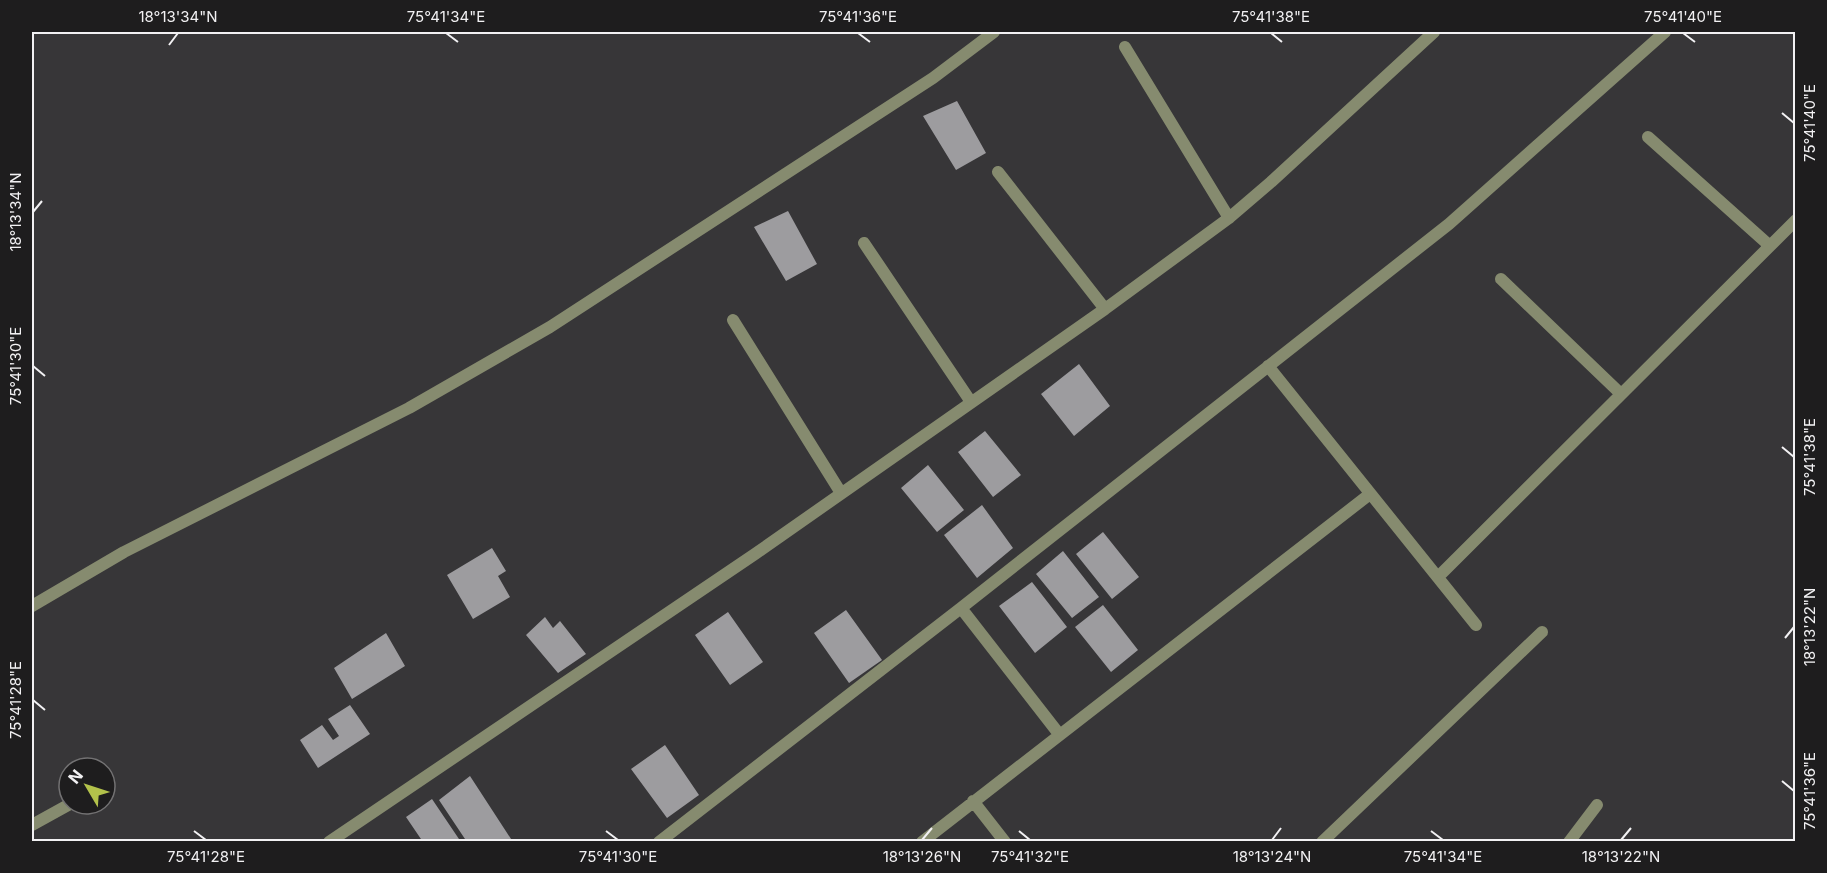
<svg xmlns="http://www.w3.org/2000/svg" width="1827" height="873" viewBox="0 0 1827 873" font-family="Inter,sans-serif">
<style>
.building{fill:#9d9c9f}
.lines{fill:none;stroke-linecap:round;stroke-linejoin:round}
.street{stroke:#868b6f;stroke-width:12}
.ticks{fill:none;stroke:#f2f1f3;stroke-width:2}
.neatline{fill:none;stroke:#f2f1f3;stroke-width:2}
.ticks-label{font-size:15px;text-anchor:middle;fill:#f2f1f3}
</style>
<rect width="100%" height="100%" fill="#373638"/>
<path class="building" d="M957,101l29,52 -30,17 -33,-54z
M788,211l29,53 -31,17 -32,-54z
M1079,364l31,42 -36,30 -33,-42z
M985,431l36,44 -28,22 -35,-45z
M928,465l36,45 -27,22 -36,-44z
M982,505l31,43 -36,30 -33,-43z
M1103,532l36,45 -27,22 -36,-45z
M492,548l14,23 -8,5 12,21 -37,22 -26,-44z
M1063,551l36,46 -27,21 -36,-44z
M1032,582l35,45 -32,26 -36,-47z
M1103,605l35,45 -27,22 -36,-45z
M846,610l36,50 -33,23 -35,-50z
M728,612l35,50 -33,23 -35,-50z
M545,617l8,11 7,-7 26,33 -28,19 -32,-38z
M386,633l19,33 -53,33 -18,-31z
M350,705l20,29 -52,34 -18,-28 22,-15 11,15 6,-4 -11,-17z
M665,745l34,50 -32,23 -36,-49z
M470,776l43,66h-46l-28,-42z
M432,799l29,43h-38l-17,-25z"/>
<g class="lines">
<path class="street" d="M1125,47l104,171
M1648,137l122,109
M998,172l107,137
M864,243l107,159
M1501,279l120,115
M733,320l108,173
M1268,366l208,259
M1438,577l358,-357
M32,606l92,-54 285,-144 141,-81 383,-249 61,-46
M961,608l98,126
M973,801l32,41
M32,825l38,-21
M329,842l426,-288 350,-245 124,-91 42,-36 163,-150
M659,842l302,-234 488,-384 216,-192
M922,842l448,-348
M1322,842l220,-210
M1569,842l28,-37"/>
</g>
<path class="ticks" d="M446,33l12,9M858,33l12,9M1271,33l11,9M1683,33l12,9M169,45l9,-12M1782,113l12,10M33,212l9,-11M33,366l12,10M1782,447l12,10M1785,638l9,-11M33,700l12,10M1782,781l12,10M194,831l12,9M606,831l12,9M1019,831l11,9M1431,831l12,9M922,840l10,-12M1272,840l9,-12M1621,840l10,-12"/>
<rect width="1827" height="873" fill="none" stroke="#1e1d1e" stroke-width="66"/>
<g transform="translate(87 786) rotate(309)"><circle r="28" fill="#1e1d1e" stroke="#737273" stroke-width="1.5"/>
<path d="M0-4.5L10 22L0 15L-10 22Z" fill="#b3c24b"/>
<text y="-9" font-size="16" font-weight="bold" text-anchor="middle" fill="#f2f1f3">N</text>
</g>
<rect x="33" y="33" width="1761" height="807" class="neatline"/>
<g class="ticks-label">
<text x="178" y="22">18°13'34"N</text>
<text x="446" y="22">75°41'34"E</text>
<text x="858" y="22">75°41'36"E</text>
<text x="1271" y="22">75°41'38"E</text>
<text x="1683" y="22">75°41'40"E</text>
<text transform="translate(1810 123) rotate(-90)" y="5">75°41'40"E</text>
<text transform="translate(16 212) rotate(-90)" y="5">18°13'34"N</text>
<text transform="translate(16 366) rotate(-90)" y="5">75°41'30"E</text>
<text transform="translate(1810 457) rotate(-90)" y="5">75°41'38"E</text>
<text transform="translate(1810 627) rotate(-90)" y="5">18°13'22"N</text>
<text transform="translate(16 700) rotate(-90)" y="5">75°41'28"E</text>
<text transform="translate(1810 791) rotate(-90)" y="5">75°41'36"E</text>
<text x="206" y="862">75°41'28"E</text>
<text x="618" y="862">75°41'30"E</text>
<text x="922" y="862">18°13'26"N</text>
<text x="1030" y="862">75°41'32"E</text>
<text x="1272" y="862">18°13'24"N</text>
<text x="1443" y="862">75°41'34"E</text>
<text x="1621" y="862">18°13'22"N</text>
</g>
</svg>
